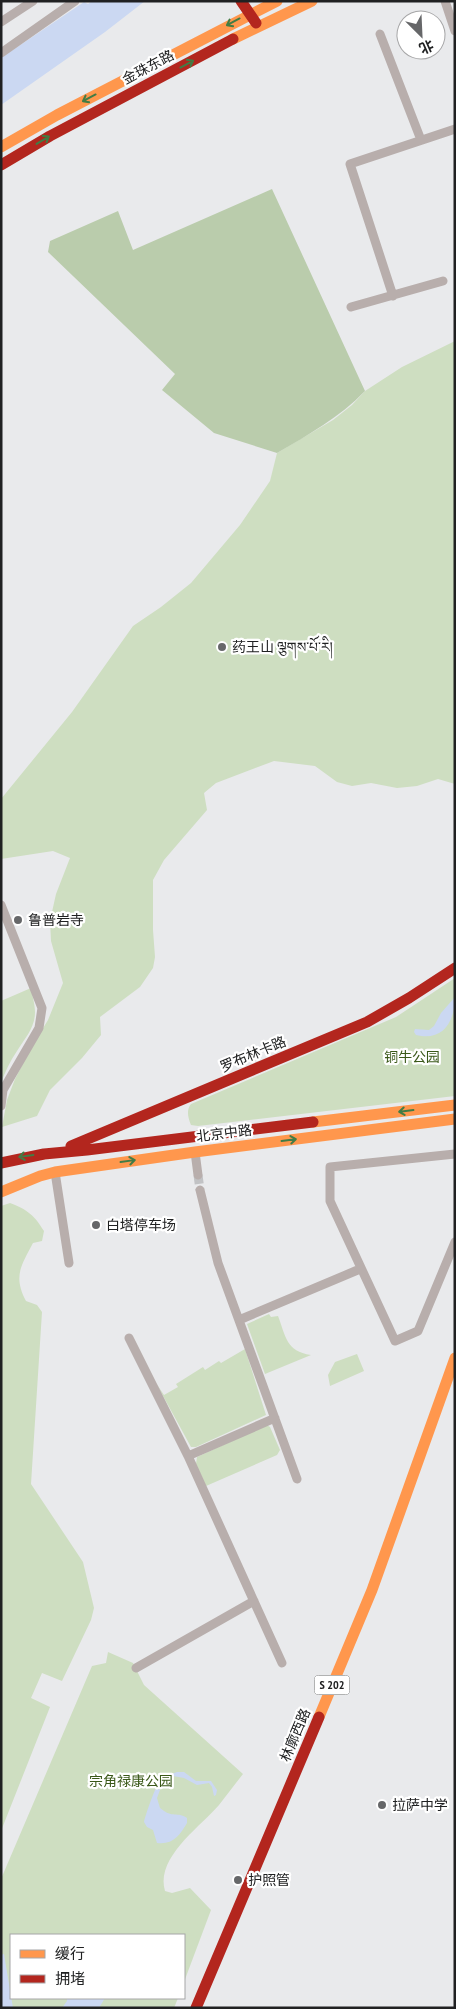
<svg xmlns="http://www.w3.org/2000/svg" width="456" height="2009" viewBox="0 0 456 2009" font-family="'PT Sans Narrow','Noto Sans SC','Noto Serif Tibetan',sans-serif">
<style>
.green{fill:#cedec1}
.forest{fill:#baccac}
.water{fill:#cbd8f2}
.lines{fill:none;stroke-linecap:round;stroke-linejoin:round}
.street-tunnel{stroke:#c1c2c4;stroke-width:9;stroke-dasharray:9 4.5;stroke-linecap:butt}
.street{stroke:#b8aeac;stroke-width:9}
.slow{stroke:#ff974d;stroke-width:11}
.jam{stroke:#b3261e;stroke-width:11}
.oneway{stroke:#427c45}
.poi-dot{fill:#666769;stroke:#fff;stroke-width:2}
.labels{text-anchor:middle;stroke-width:4.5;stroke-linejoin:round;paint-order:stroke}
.shield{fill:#fff;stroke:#636464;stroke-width:1}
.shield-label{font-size:12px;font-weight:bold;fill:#202122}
.street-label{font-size:14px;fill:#202122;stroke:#fff}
.poi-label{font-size:14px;fill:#202122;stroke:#fff;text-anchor:start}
.park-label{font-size:14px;fill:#3a5819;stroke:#fff}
</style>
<rect width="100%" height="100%" fill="#e9eaec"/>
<path class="green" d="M455,341v443l-17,-5 -21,7 -20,2 -26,-5 -19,3 -15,-4 -22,-16 -41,-5 -58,22 -12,10 3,17 -43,50 -11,20v50l2,27 -2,11 -13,19 -40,30 1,18 -19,23 -32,32 -13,26 -35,11 5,-27 8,-21 17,-33 16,-26 15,-37 -12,-42 -1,-20 6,-27 14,-36 -17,-7 -52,8v-60l71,-87 61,-86 28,-19 30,-24 49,-58 30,-44 7,-28 56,-33 19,-15 13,-14 37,-24z
M455,978v118l-257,30 -7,-1c-3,-7 -5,-15 0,-21l205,-87z
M31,988c1,7 4,16 4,24 0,16 -10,26 -18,39 -7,10 -12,21 -16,32v-82z
M10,1203c18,7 24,12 34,28l-2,10 -9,2c-12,23 -20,33 -7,58l11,4 5,7 -11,172 52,78 11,46 -3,12 -29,61 -20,-8 -11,25 19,9 -49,124v-625z
M269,1314l2,3 7,-1c8,21 8,35 33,39l-46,19 -18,-50z
M245,1349l21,66 -70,32h-5l-35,-64 8,12 14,-8 -2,-3 27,-17 2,3 14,-9 2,2z
M357,1354l7,17 -34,15 -2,-11 7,-13z
M267,1425l3,2 10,23 -3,5 -71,31 -10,-22 1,-7z
M108,1652l25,11 11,22 99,89c-8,10 -16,21 -24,31 -19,22 -64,53 -54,86l7,2 18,-5 21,22 -27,72v-47h-173v63h167l-4,10h-173v-129l91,-213 14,-3z"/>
<path class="forest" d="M272,189l93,202c-25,26 -57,44 -88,62l-63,-20 -52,-43 13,-16 -127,-122 2,-11 68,-30 15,39z"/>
<path class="water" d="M92,1h53l-40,31 -104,73v-47l83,-56 4,2z
M455,997c0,24 -12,45 -39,38l-2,-3 1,-3 14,1 5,-4 7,-13z
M177,1772h7l12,9h15l6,9 -1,5 -2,1 -2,-9 -3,-4 -12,2 -13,-7 -11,-2 -10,3 -5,7 2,4 -3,8 3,10c13,11 17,3 27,10v5c-7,12 -14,22 -30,20l-4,-13 -6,-3 -3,-5c1,-6 14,-43 18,-45 4,-3 10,-3 15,-5z
M4,1954l9,54h-12v-53z
M67,1998h38l-6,10h-37l5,-7z"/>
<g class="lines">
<path class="street-tunnel" d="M198,1175l2,15"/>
<path class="street" d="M445,1l10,30
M1,22l32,-21
M380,34l41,106
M1,53l74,-52
M393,296l-43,-132 105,-35
M351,307l92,-26
M1,905l41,103 -3,20 -36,62 -2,16
M195,1152l3,23
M455,1154l-125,13v34l65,140 23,-10 37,-89
M55,1172l14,91
M200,1190l18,73 79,216
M239,1320l121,-51
M129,1338l59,118 94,207
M188,1456l87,-38
M136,1668l118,-67"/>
<path class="slow" d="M233,39l79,-38
M1,147l56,-32 220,-114
M313,1122l142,-17
M1,1192l39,-16 15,-4 140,-20 260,-33
M319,1717l53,-127 83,-232"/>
<path class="jam" d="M241,1l15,22
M1,165l49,-29 183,-97
M71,1146l296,-124 42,-24 46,-30
M1,1163l43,-9 43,-4 226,-28
M196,2008l123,-291"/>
</g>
<defs><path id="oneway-shaft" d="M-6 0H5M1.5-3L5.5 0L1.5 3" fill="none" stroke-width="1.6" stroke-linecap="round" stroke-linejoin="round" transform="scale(1.25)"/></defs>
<g class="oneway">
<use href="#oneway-shaft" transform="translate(233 22) rotate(152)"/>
<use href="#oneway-shaft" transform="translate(187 64) rotate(-28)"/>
<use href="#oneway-shaft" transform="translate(89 98) rotate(152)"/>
<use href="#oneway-shaft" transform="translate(43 140) rotate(-31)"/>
<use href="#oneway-shaft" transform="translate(406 1111) rotate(173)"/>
<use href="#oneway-shaft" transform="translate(289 1140) rotate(-7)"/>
<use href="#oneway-shaft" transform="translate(26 1156) rotate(172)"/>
<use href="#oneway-shaft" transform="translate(128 1161) rotate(-8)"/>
</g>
<g class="poi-dot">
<circle cx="222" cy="647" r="5"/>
<circle cx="18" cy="920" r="5"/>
<circle cx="96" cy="1225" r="5"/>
<circle cx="382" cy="1805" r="5"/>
<circle cx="238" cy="1880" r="5"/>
</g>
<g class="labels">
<rect class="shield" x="314.5" y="1675.5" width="35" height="19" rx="4"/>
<g class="shield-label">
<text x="332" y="1689">S 202</text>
</g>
<g class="street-label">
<text transform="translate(148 67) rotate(-28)" y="5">金珠东路</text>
<text transform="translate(253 1054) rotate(-23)" y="5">罗布林卡路</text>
<text transform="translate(224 1133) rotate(-7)" y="5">北京中路</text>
<text transform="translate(295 1735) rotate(-67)" y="5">林廓西路</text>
</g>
<g class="poi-label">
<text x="232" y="652">药王山 ལྕགས་པོ་རི།</text>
<text x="28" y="925">鲁普岩寺</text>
<text x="106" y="1230">白塔停车场</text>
<text x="392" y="1810">拉萨中学</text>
<text x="248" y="1885">护照管</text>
</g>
<g class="park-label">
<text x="412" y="1062">铜牛公园</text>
<text x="131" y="1786">宗角禄康公园</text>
</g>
</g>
<rect width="456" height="2009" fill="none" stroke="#202122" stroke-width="5"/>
<rect x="10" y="1934" width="175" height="65" fill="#ffffff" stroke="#a6a6a7"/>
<rect x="20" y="1950" width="25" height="8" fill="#ff974d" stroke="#a6a6a7"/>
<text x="55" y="1959" font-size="15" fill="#202122">缓行</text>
<rect x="20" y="1975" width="25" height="8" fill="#b3261e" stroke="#a6a6a7"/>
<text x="55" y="1984" font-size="15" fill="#202122">拥堵</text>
<g transform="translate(421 35) rotate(156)"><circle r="24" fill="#ffffff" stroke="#a6a6a7"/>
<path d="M0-4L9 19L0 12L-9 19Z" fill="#666769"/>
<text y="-8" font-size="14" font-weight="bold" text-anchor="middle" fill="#202122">北</text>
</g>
</svg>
